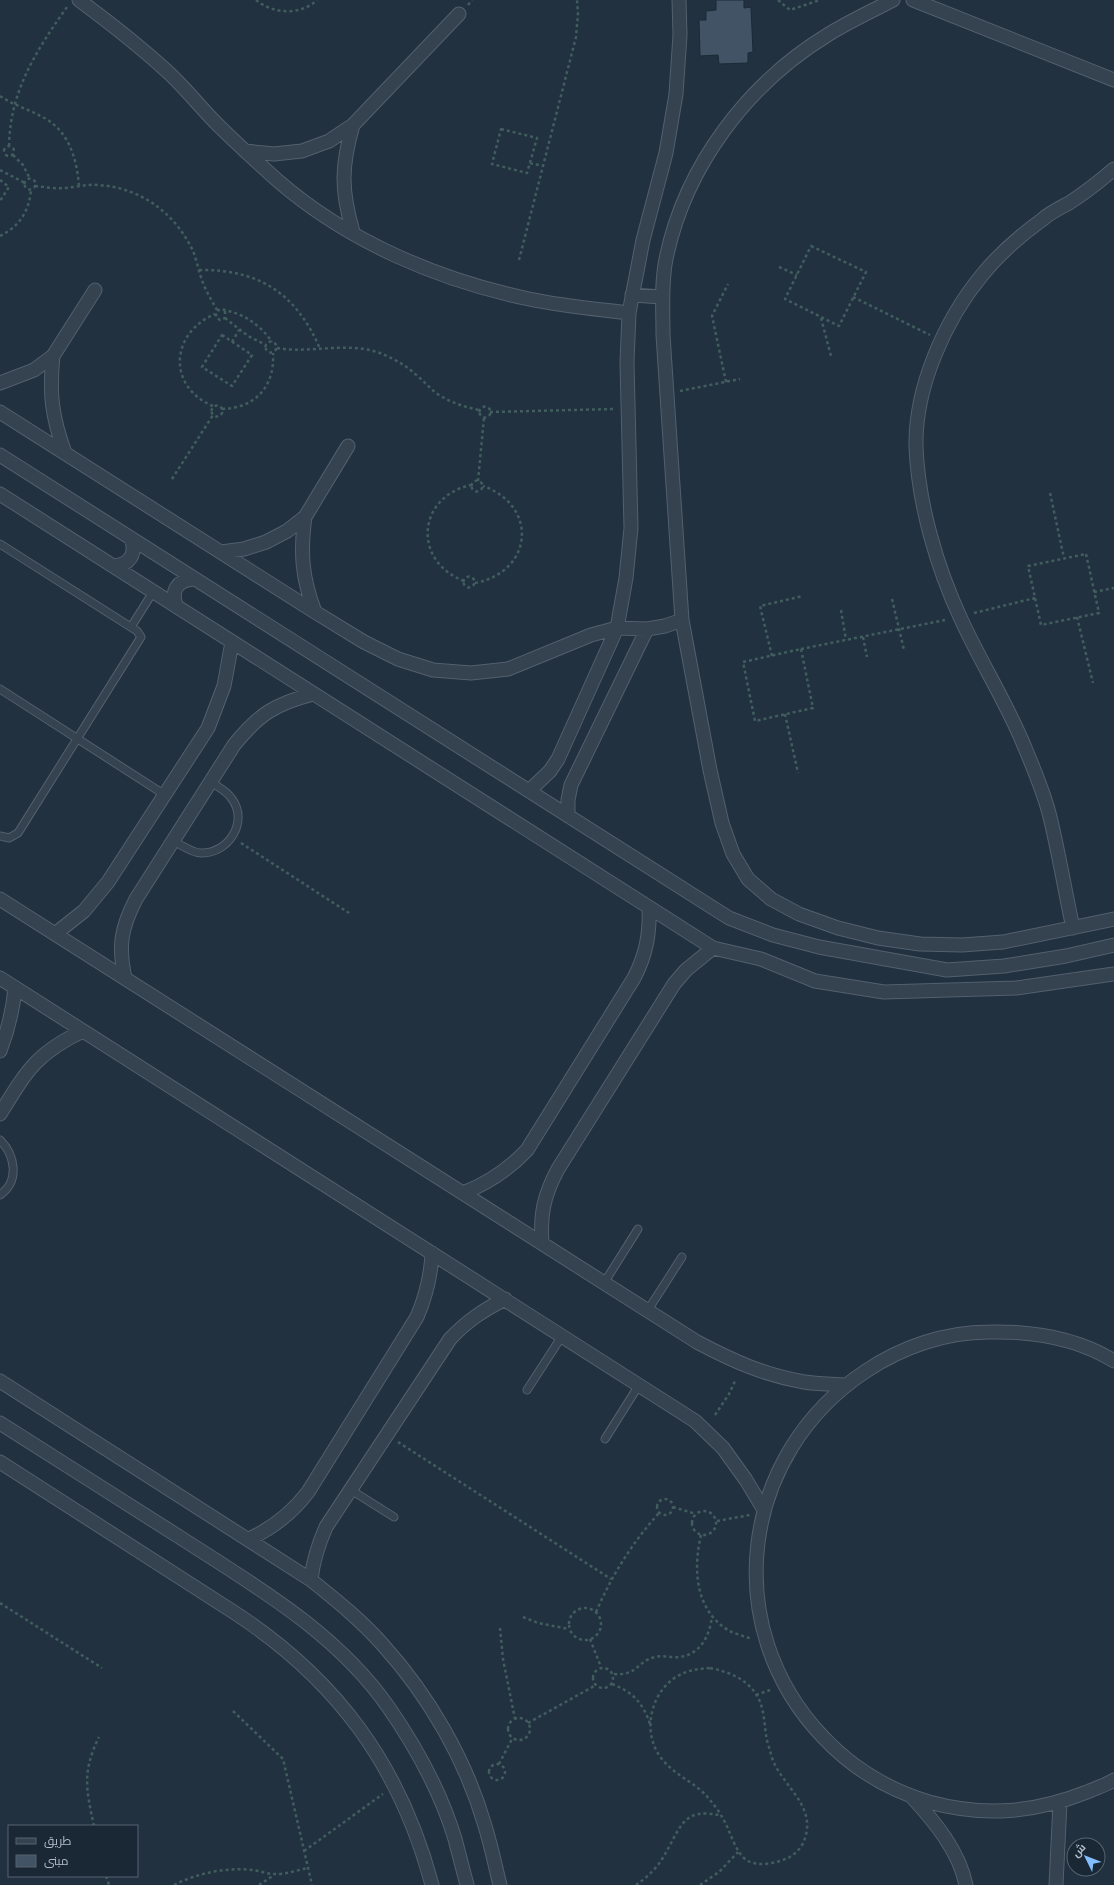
<svg xmlns="http://www.w3.org/2000/svg" width="1114" height="1885" viewBox="0 0 1114 1885" font-family="Barlow,Cairo,sans-serif">
<style>
.building{fill:#415364;stroke:#1c2936}
.lines{fill:none;stroke-linecap:round;stroke-linejoin:round}
.service-casing{stroke:#53606d;stroke-width:9}
.minor-casing{stroke:#53606d;stroke-width:15}
.path{stroke:#415d5d;stroke-width:2.5;stroke-dasharray:3 3;stroke-linecap:butt}
.service{stroke:#35424f;stroke-width:7}
.minor{stroke:#35424f;stroke-width:13}
</style>
<rect width="100%" height="100%" fill="#213140"/>
<path class="building" d="M716,0h28v8l7,-1 2,45 -5,1v10l-29,1 -1,-9 -18,1 -1,-36h7v-9l10,-1z"/>
<g class="lines">
<g class="service-casing">
<path id="service" d="M0,544l137,87 4,6 -123,196 -9,5 -9,-2
M131,627l22,-35
M0,689l165,106
M173,841c9,4 19,12 28,12 27,1 48,-31 31,-54 -5,-8 -14,-12 -21,-17
M0,1140c15,15 20,41 0,55
M604,1283l34,-54
M648,1310l34,-53
M527,1390l35,-54
M605,1439l34,-54
M351,1490l43,27"/>
</g>
<g class="minor-casing">
<path id="minor" d="M79,0c31,23 62,47 91,74 17,16 31,34 47,50 19,19 40,38 60,56 70,61 161,100 252,119 33,7 67,10 100,14
M893,0c-21,11 -43,21 -64,34 -81,49 -144,132 -163,225 -5,25 -3,51 -3,76l19,285 28,150 12,53 11,31 15,25 23,20 28,15 39,14 40,10 42,6 42,1 41,-3 111,-23
M913,0l201,80
M245,151l29,3 28,-3 27,-10 24,-16 106,-111
M353,232c-12,-42 -12,-65 0,-107
M632,295l30,2
M53,356c-4,38 -1,61 12,97
M0,383l34,-13 19,-14 42,-66
M0,412l315,200 49,30 34,17 35,11 38,3 37,-4 83,-34 26,-7 30,1 18,-3 17,-6
M0,455l729,463 44,17 46,12 128,23 57,-4 62,-10 48,-11
M0,494l713,454 48,11 54,22 69,11 132,-4 98,-14
M305,517c-5,36 -3,61 10,95
M221,552l23,-3 22,-7 21,-11 18,-14 43,-71
M113,566c17,-1 24,-12 18,-28
M177,607c-7,-16 0,-27 17,-28
M529,791l21,-20 8,-12 59,-131 9,-50 5,-50 -4,-166 2,-49 14,-73 23,-87 10,-59 4,-59 -1,-35
M568,816v-16l3,-15 76,-156
M0,899l697,443c36,19 67,33 107,40 13,2 27,2 41,3
M1073,928c-8,-37 -14,-74 -23,-111 -6,-25 -17,-50 -27,-74 -18,-43 -43,-82 -62,-124 -24,-51 -43,-116 -45,-173 -1,-59 29,-126 66,-171 17,-21 39,-40 61,-56 8,-7 17,-11 26,-16 16,-10 31,-22 45,-34
M55,934l29,-23 24,-29 100,-154 16,-42 8,-44
M0,978l695,443 28,27 23,32 18,30
M125,978c-7,-32 -4,-50 11,-79l98,-154c25,-31 41,-41 79,-51
M0,1051c8,-21 13,-41 15,-63
M0,1114c26,-42 36,-61 83,-83
M463,1193c26,-10 45,-23 64,-43l107,-172c12,-23 16,-44 15,-70
M542,1243c-2,-29 2,-48 16,-74l116,-185 12,-14 27,-22
M1114,1361c-37,-23 -83,-30 -125,-29 -44,0 -87,15 -123,39 -126,83 -148,256 -43,366 29,31 66,53 106,65 55,15 105,11 158,-10 9,-4 19,-7 27,-12
M0,1381l311,199c25,20 51,41 72,65 46,51 83,115 102,181 6,19 10,39 15,59
M0,1423c60,38 121,77 181,115 76,49 156,95 208,170 27,39 52,85 66,131 4,15 8,31 12,46
M0,1462l232,149c104,67 168,154 200,274
M249,1539c24,-11 43,-26 59,-47l109,-175c9,-21 14,-41 15,-64
M311,1580c2,-19 7,-35 15,-53l124,-188c17,-18 32,-28 55,-40
M912,1797c23,25 47,54 54,88
M1056,1885l4,-82"/>
</g>
<path class="path" d="M256,0c17,14 44,16 61,0
M778,0l12,10 30,-10
M468,5l4,-5
M0,96c15,10 31,14 46,23 24,14 31,42 33,67
M501,129l36,9 -10,35 -35,-9z
M4 151a5 5 0 1 1 10 0a5 5 0 1 1-10 0Z
M9,146c1,-55 27,-95 58,-139
M13,155l10,10 7,14
M530,163l13,3
M0,170l25,13
M24.5 184a5.5 5.5 0 1 1 11 0a5.5 5.5 0 1 1-11 0Z
M0,180l9,7 -9,14
M35,186c10,1 20,3 30,2 11,-1 22,-4 34,-3 42,3 76,28 94,66 4,10 6,22 10,32 4,10 9,18 14,27
M0,236c20,-10 29,-25 31,-46
M811,246l55,26 -27,54 -54,-27z
M519,260l57,-223 2,-23 -1,-14
M779,267l18,8
M199,270c60,-1 98,24 121,79
M853,297l77,38
M225,311v7l-5,2 -4,-3v-5l4,-3c22,4 39,14 52,33
M225,318l23,18 18,9
M821,318l10,38
M222,335l30,20 -20,31 -30,-19z
M265.5 347a5.5 5.5 0 1 1 11 0a5.5 5.5 0 1 1-11 0Z
M232,342l7,-12
M277,348c34,6 69,-7 103,5 12,5 24,11 34,20 9,7 16,16 25,22 13,8 26,12 40,15
M726,382l-14,-66 16,-32
M680,391l60,-12
M211.5 411a5.5 5.5 0 1 1 11 0a5.5 5.5 0 1 1-11 0Z
M213,406c-46,-19 -43,-73 2,-92
M479.5 412a5.5 5.5 0 1 1 11 0a5.5 5.5 0 1 1-11 0Z
M222,409c34,-1 53,-23 51,-56
M490,412l124,-3
M172,479l41,-64
M471.5 486a5.5 5.5 0 1 1 11 0a5.5 5.5 0 1 1-11 0Z
M478,481l6,-63
M1050,493l14,65
M1086,554l13,59 -58,12 -13,-59z
M463.5 582a5.5 5.5 0 1 1 11 0a5.5 5.5 0 1 1-11 0Z
M464,581c-52,-20 -47,-84 7,-96
M475,583c58,-11 64,-77 8,-97
M1094,592l20,-4
M892,599l12,51
M841,610l5,30
M974,613l61,-15
M1077,617l16,66
M863,637l4,20
M801,649l12,59 -58,13 -12,-59z
M801,649l144,-29
M772,656l-12,-50 43,-10
M785,714l13,59
M241,843l108,70
M715,1415l14,-21 6,-13
M398,1442l213,137
M657 1507a8 8 0 1 1 16 0a8 8 0 1 1-16 0Z
M673,1507l23,7
M692 1523a12 12 0 1 1 24 0a12 12 0 1 1-24 0Z
M717,1521l33,-6
M701,1535c-8,34 -6,75 27,95 7,4 16,6 24,9
M0,1603l102,65
M569 1624a16 16 0 1 1 32 0a16 16 0 1 1-32 0Z
M596,1612c16,-37 36,-69 63,-99
M523,1617l15,6 31,6
M500,1628l3,31 12,60
M590,1639l11,28
M593 1678a10 10 0 1 1 20 0a10 10 0 1 1-20 0Z
M710,1668c19,4 35,10 46,26 8,12 8,27 10,41 1,7 4,15 6,23 10,28 44,47 33,80 -2,8 -9,16 -17,20 -12,5 -28,9 -40,3 -13,-7 -18,-32 -26,-44 -3,-6 -8,-12 -12,-17 -13,-17 -35,-24 -48,-41 -20,-24 -13,-65 14,-82 11,-7 22,-8 34,-9z
M614,1674c24,2 23,-13 41,-17 8,-2 17,1 25,0 21,-3 30,-22 32,-41
M612,1684c21,8 31,19 38,40
M756,1695l17,-6
M233,1711l50,48 29,126
M508 1729a11 11 0 1 1 22 0a11 11 0 1 1-22 0Z
M528,1723l68,-38
M489 1772a8 8 0 1 1 16 0a8 8 0 1 1-16 0Z
M499,1764l13,-25
M94,1826c-8,-37 -12,-54 5,-89
M304,1851l79,-57
M106,1876l3,9
M174,1885c24,-12 52,-18 79,-15 7,1 14,4 21,4 11,1 23,-4 34,-6
M259,1885l15,-10
M636,1885c10,-7 20,-16 26,-26 18,-28 19,-54 60,-43
M700,1885l19,-13 19,-20"/>
<use href="#service" class="service"/>
<use href="#minor" class="minor"/>
</g>
<rect x="8" y="1825" width="130" height="52" fill="#1a2734" stroke="#566370"/>
<rect x="16" y="1838" width="20" height="6" fill="#35424f" stroke="#566370"/>
<text x="44" y="1845" font-size="12" fill="#b1bdca">طريق</text>
<rect x="16" y="1855" width="20" height="12" fill="#415364" stroke="#566370"/>
<text x="44" y="1865" font-size="12" fill="#b1bdca">مبنى</text>
<g transform="translate(1086 1857) rotate(313)"><circle r="19" fill="#1a2734" stroke="#566370"/>
<path d="M0-3L7 15L0 10L-7 15Z" fill="#82bdff"/>
<text y="-6" font-size="11" font-weight="bold" text-anchor="middle" fill="#b1bdca">ش</text>
</g>
</svg>
